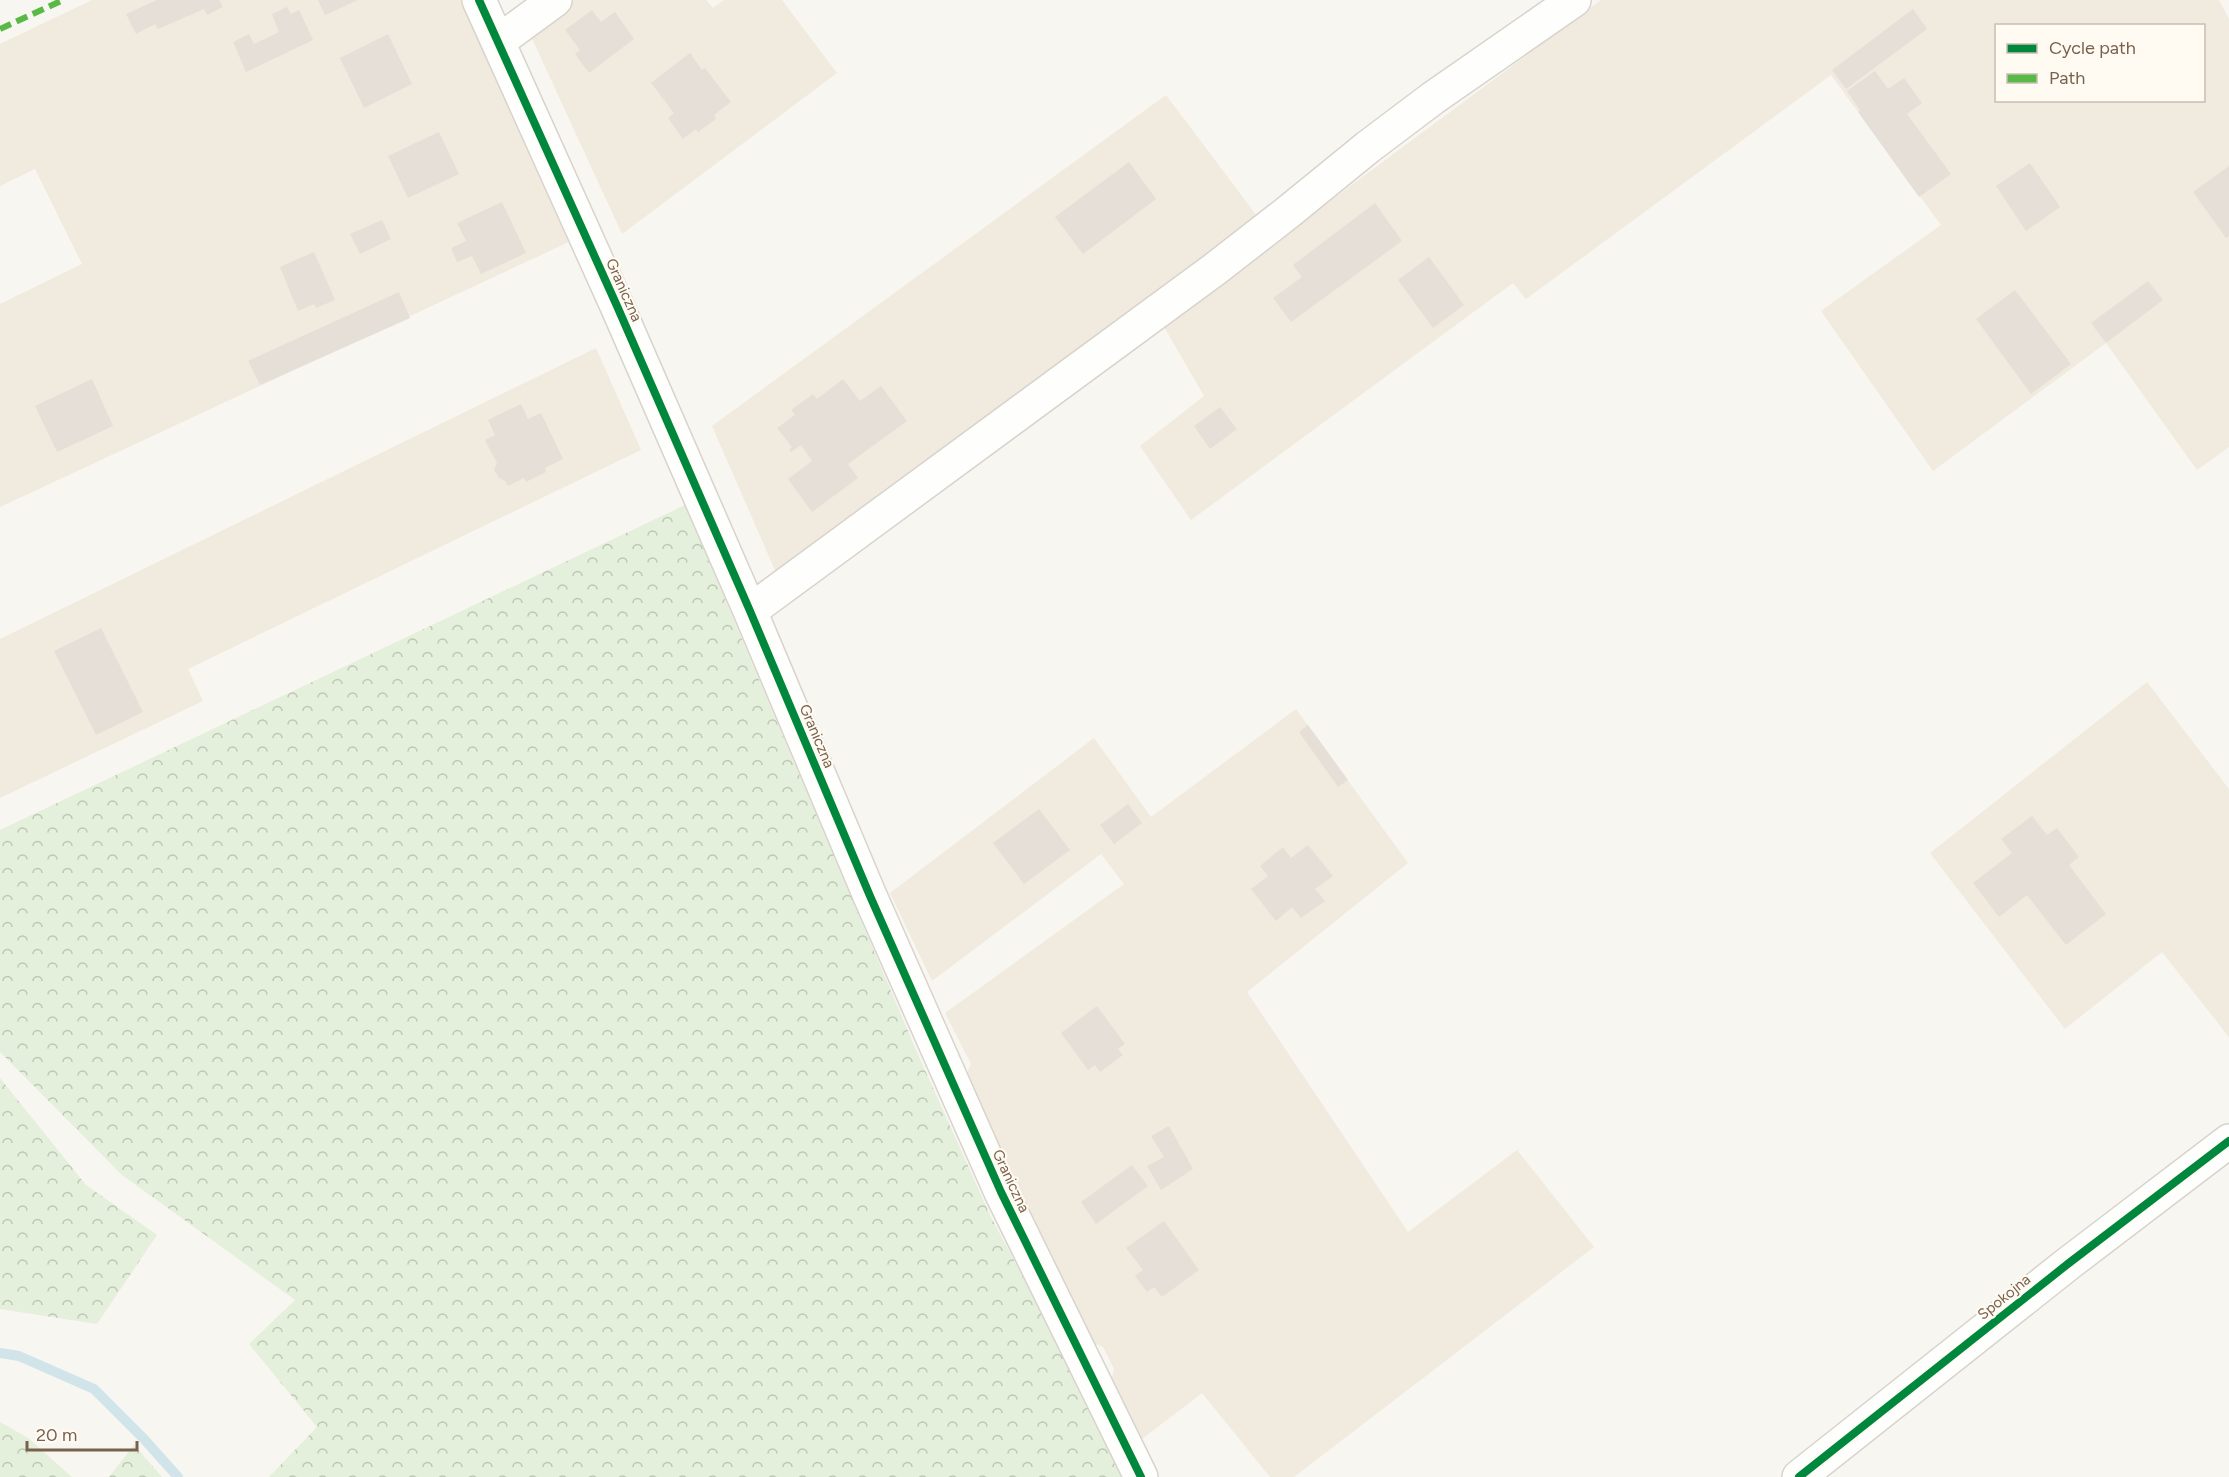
<svg xmlns="http://www.w3.org/2000/svg" width="2229" height="1477" viewBox="0 0 2229 1477" font-family="Figtree,sans-serif">
<style>
.residential{fill:#f1eade;fill-rule:evenodd}
.forest{fill:url(#forest-crowns)}
.lines{fill:none;stroke-linecap:round;stroke-linejoin:round}
.stream{stroke:#d0e4ea;stroke-width:10}
.building{fill:#e5dfd7}
.minor-casing{stroke:#d8d3cd;stroke-width:36}
.minor{stroke:#fefefd;stroke-width:33}
.quiet{stroke:#58b947;stroke-width:6;stroke-dasharray:12 6;stroke-linecap:butt}
.cycleway-casing{stroke:#fffbf3;stroke-width:11}
.cycleway{stroke:#00873e;stroke-width:8}
.labels{text-anchor:middle;stroke-width:4.5;stroke-linejoin:round;paint-order:stroke}
.street-label{font-size:15px;fill:#78624e;stroke:#fffbf3}
</style>
<defs>
<pattern id="forest-crowns" width="20" height="18" patternUnits="userSpaceOnUse" patternTransform="scale(1.5)"><rect width="20" height="18" fill="#e4f0db"/><path d="M2 6a3 3 0 1 1 6 0M12 15a3 3 0 1 1 6 0" fill="none" stroke="#bec6b4"/></pattern>
</defs>
<rect width="100%" height="100%" fill="#f8f6f0"/>
<path class="residential" d="M92,0h369l71,150 39,91 -571,266v-203l82,-40 -47,-95 -35,17v-142z
M574,0h132l7,8 11,-8h58l55,73 -215,161 -93,-202z
M1601,0h618l10,19v428l-32,23 -91,-127 -173,128 -112,-160 120,-86 -110,-150 -305,224 -13,-16 -322,237 -51,-74 64,-50 -41,-71zM1996,26h208v74h-208z
M1166,95l94,125 -482,357 -66,-151z
M596,348l45,102 -453,219 15,32 -203,97v-159z
M2147,682l82,107v248l-67,-85 -97,77 -135,-176z
M1296,709l112,154 -161,129 161,240 109,-82 77,97 -300,230h-24l-68,-84 -60,46 -30,-61 2,-9 -11,-22 -10,-4 -128,-266 6,-13 -26,-51 179,-129 -23,-30 -169,127 -42,-88 204,-155 57,79z"/>
<path class="forest" d="M685,505l231,545 75,167 138,260h-860l48,-50 -68,-83 46,-44 -173,-125 -122,-123v-222z
M0,1078l86,107 71,50 -60,89 -97,-15z
M0,1422l28,16 44,39h-72z
M134,1445l28,32h-53z"/>
<g class="lines">
<path class="stream" d="M0,1353l19,3 75,33 50,50 34,38"/>
</g>
<path class="building" d="M157,0h62l4,7 -16,8 -3,-6 -46,20 -3,-5 -19,10 -10,-20z
M318,0h40l-33,15z
M287,7l4,7 8,-4 14,30 -67,32 -13,-30 16,-8 5,10 25,-12 -7,-18z
M1913,9l14,20 -81,60 -14,-19z
M592,10l9,12 14,-10 19,27 -45,34 -14,-19 5,-4 -15,-20z
M388,34l24,50 -48,24 -24,-50z
M690,53l12,17 3,-2 26,34 -17,13 2,4 -18,13 -2,-3 -13,10 -15,-21 6,-5 -23,-30z
M1875,71l13,18 16,-11 18,25 -15,11 44,60 -32,23 -61,-85 2,-2 -13,-19z
M439,132l20,42 -51,24 -20,-42z
M1129,162l27,37 -73,55 -28,-37z
M2030,163l30,44 -34,24 -30,-45z
M2229,166v70l-3,2 -33,-46z
M502,202l24,51 -45,21 -9,-18 -15,6 -6,-14 15,-7 -9,-18z
M1375,203l27,38 -111,81 -18,-24 29,-21 -9,-12z
M382,220l9,19 -31,15 -10,-20z
M314,252l21,48 -19,8 -2,-4 -16,7 -18,-44z
M1429,257l35,48 -31,23 -35,-48z
M2148,281l15,19 -57,43 -15,-20z
M2015,290l56,74 -40,30 -55,-75z
M399,292l11,26 -150,67 -12,-24z
M92,379l21,47 -56,26 -22,-46z
M843,379l17,22 21,-15 26,35 -59,43 10,14 -46,34 -24,-33 24,-18 -11,-16 -10,7 -2,-2 3,-3 -15,-19 18,-13 -4,-5 22,-16 4,5z
M521,404l7,15 13,-6 22,46 -18,9 1,4 -20,10 -2,-4 -16,8 -3,-5 -6,-3 -5,-8 3,-7 -12,-23 10,-5 -7,-15z
M1220,407l17,22 -27,20 -16,-23z
M101,628l42,84 -47,23 -42,-84z
M1308,725l40,55 -10,7 -39,-55z
M1128,804l14,19 -28,21 -14,-19z
M1039,809l31,41 -46,34 -31,-41z
M2032,816l15,19 10,-7 22,29 -10,8 37,49 -40,31 -39,-50 -28,22 -26,-34 39,-30 -11,-14z
M1308,845l25,31 -18,13 10,12 -24,17 -9,-11 -16,14 -25,-32 17,-13 -8,-10 23,-19 8,11z
M1097,1006l28,38 -7,5 5,6 -23,17 -5,-7 -7,5 -27,-37z
M1169,1126l24,43 -32,21 -14,-24 17,-9 -13,-21z
M1132,1165l16,21 -52,38 -15,-22z
M1164,1221l35,49 -37,27 -8,-10 -7,5 -12,-16 8,-6 -17,-22z"/>
<g class="lines">
<g class="minor-casing">
<path id="minor" d="M479,0l138,306 133,305 120,285 131,296 140,285
M499,41l56,-41
M750,611l465,-342 72,-56 81,-66 65,-49 141,-98
M1799,1477l270,-214 160,-122"/>
</g>
<use href="#minor" class="minor"/>
<path class="quiet" d="M0,29l63,-29"/>
<g class="cycleway-casing">
<path id="cycleway" d="M479,0l138,306 133,305 120,285 131,296 140,285
M1799,1477l270,-214 160,-122"/>
</g>
<use href="#cycleway" class="cycleway"/>
</g>
<g class="labels">
<g class="street-label">
<text transform="translate(624 290) rotate(66)" y="5">Graniczna</text>
<text transform="translate(817 736) rotate(67)" y="5">Graniczna</text>
<text transform="translate(1011 1181) rotate(65)" y="5">Graniczna</text>
<text transform="translate(2004 1297) rotate(-39)" y="5">Spokojna</text>
</g>
</g>
<rect x="1995" y="24" width="210" height="78" fill="#fffbf3" stroke="#c9beb1" stroke-width="1.5"/>
<rect x="2007" y="44" width="30" height="9" fill="#00873e" stroke="#c9beb1" stroke-width="1.5"/>
<text x="2049" y="54" font-size="18" fill="#78624e">Cycle path</text>
<rect x="2007" y="74" width="30" height="9" fill="#58b947" stroke="#c9beb1" stroke-width="1.5"/>
<text x="2049" y="84" font-size="18" fill="#78624e">Path</text>
<path d="M27 1441v9h110v-9" fill="none" stroke="#78624e" stroke-width="3"/>
<text x="36" y="1441" font-size="18" fill="#78624e" stroke="#fffbf3" stroke-width="4.5" paint-order="stroke">20 m</text>
</svg>
